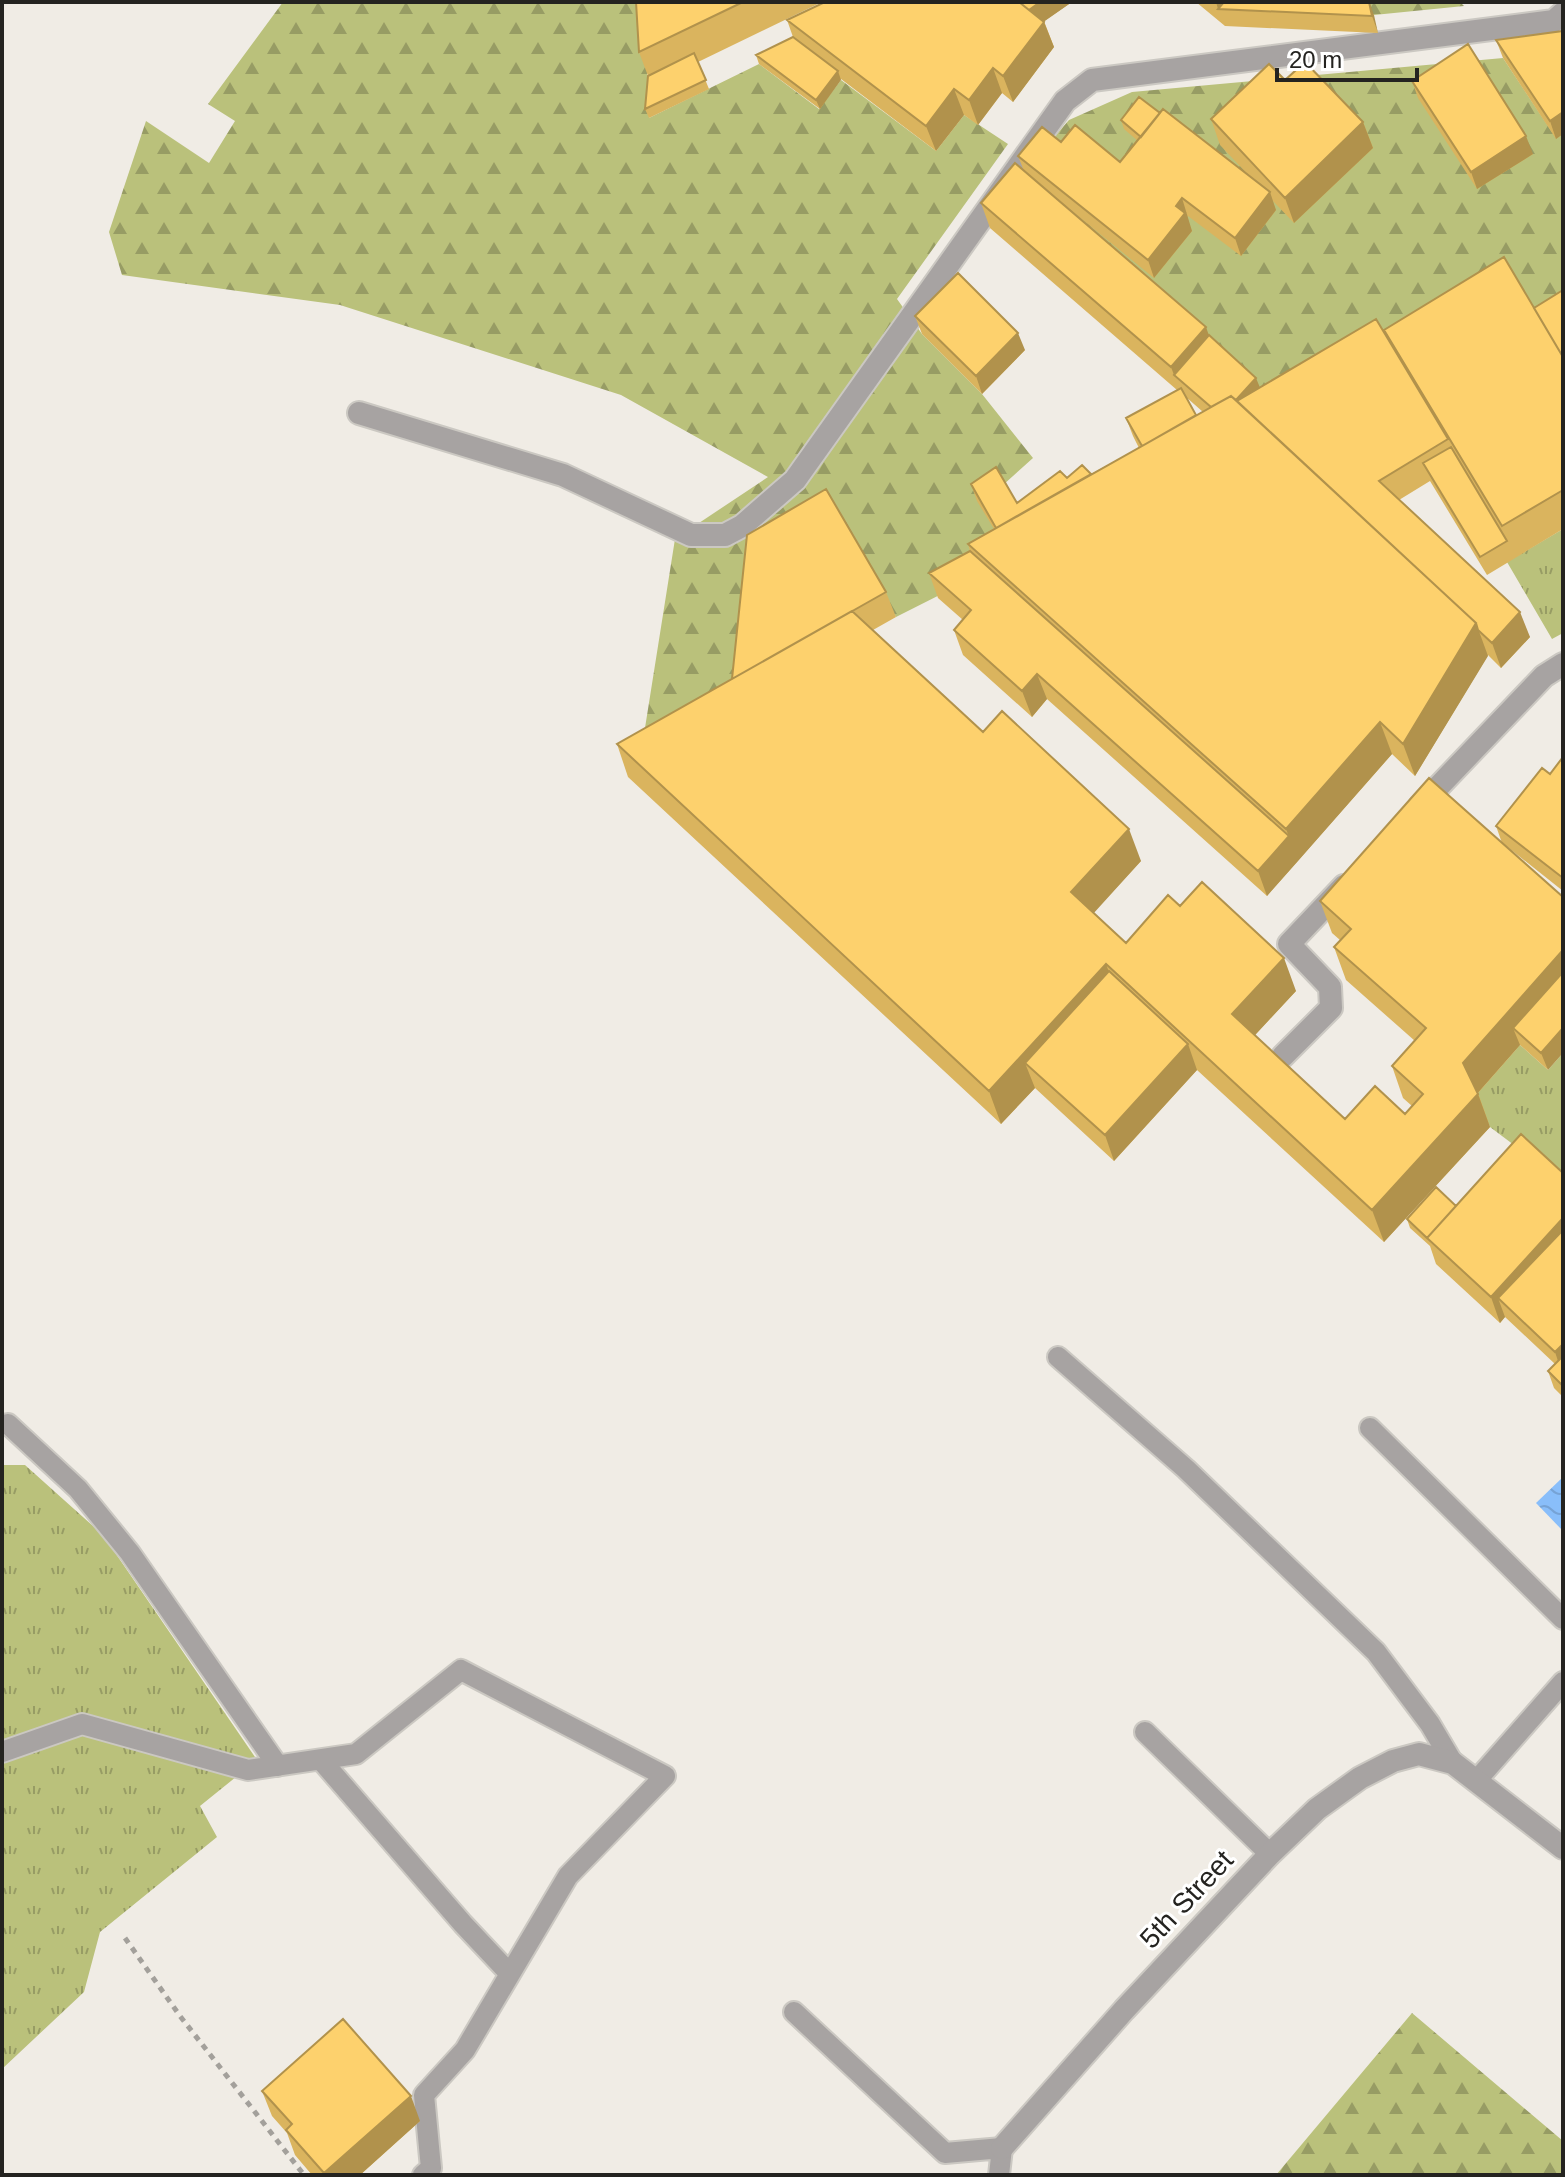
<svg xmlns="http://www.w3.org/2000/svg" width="1565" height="2177" viewBox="0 0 1565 2177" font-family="Helvetica,sans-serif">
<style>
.grass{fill:url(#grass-tufts)}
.forest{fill:url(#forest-firs)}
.water{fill:url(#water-waves)}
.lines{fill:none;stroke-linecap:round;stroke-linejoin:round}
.service-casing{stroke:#cbc8c2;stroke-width:24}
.minor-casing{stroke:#cbc8c2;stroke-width:26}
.path{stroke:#a3a09b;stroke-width:5;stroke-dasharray:6 6;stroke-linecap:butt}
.service{stroke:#a7a3a2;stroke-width:20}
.minor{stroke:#a7a3a2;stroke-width:22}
.wall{fill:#dab45e;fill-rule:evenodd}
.shaded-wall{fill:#b1924c}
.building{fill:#fdd16d;stroke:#b1924c;stroke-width:2}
.labels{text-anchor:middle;stroke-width:6;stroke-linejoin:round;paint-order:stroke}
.street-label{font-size:28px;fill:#242320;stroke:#fff}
</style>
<defs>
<pattern id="grass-tufts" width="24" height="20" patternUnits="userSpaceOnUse" patternTransform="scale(2)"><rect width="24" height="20" fill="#bac17b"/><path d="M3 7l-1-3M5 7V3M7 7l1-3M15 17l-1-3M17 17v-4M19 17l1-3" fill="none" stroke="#979c64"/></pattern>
<pattern id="forest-firs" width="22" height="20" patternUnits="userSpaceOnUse" patternTransform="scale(2)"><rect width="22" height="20" fill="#bac17b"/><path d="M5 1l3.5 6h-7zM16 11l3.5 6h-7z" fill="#979c64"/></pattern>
<pattern id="water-waves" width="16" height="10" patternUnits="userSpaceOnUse" patternTransform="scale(2)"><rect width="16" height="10" fill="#89befa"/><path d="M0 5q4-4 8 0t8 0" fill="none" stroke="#76a3d6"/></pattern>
</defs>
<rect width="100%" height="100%" fill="#f0ece5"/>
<path class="grass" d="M1563,529v104l-11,6 -45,-77z
M1520,1045l28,25 15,-17v129l-73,-55 -15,-31z
M2,1465h23l78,70 154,225 -57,46 17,31 -117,95 -16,60 -82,77z"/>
<path class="forest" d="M283,2h361l5,116 110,-54 60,45 22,-29 95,71 28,-36 44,29 -111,155 25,35 60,60 51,64 -30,27 8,74 -115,58 -60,-102 -95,192 -103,65 37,-233 93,-62 -147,-82 -281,-90 -218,-30 -13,-43 37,-111 63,42 26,-42 -27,-17z
M1358,2h102l4,4 -90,9z
M1503,58l53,80 7,-4v187l-284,87 -255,-220 24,-44 21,-24 63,-28z
M1412,2013l151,128v34h-287z"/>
<path class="water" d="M1563,1477v54l-27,-28z"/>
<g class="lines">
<g class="service-casing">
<path id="service" d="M1058,1357l128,112 190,183 54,72 23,39
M8,1424l70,65 52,64 148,213
M1370,1428l193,191
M1145,1732l125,122
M2,1752l80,-28 166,46 108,-16 105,-84 204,106 -97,100 -103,174 -41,45 7,73 -8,7
M321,1760l142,164 47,50
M1476,1781l87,-99
M794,2012l151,141 57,-5 -3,27"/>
</g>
<g class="minor-casing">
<path id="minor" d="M359,413l204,62 128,60h34l17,-9 53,-46 270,-379 27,-21 462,-59 9,-8
M1420,806l124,-130 19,-12
M1283,1056l48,-48 -1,-21 -41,-43 55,-58
M1002,2148l122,-138 146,-156 47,-45 43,-31 33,-17 26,-7 34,9 110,85"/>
</g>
<path class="path" d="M125,1938l55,78 124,159"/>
<use href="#service" class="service"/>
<use href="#minor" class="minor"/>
</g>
<path class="wall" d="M636,2h186l-124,60 11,27 -60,29 -4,-9 3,-33 -9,-24z
M825,2h247l-28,19 10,26 -41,55 -11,-9 -24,32 -14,-10 -28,36 -95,-72 -21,30 -61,-45 -3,-9 37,-18 -6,-17z
M1196,2h173l9,31 -153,-7z
M1563,31v103l-7,5 -53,-81 -7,-18z
M1285,80l78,42 10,26 -79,75 -22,-23 4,10 -35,46 -53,-40 -1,1 5,14 -38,47 -97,-79 152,136 51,53 126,-52 -2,-6 150,-22 29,-18v239l-76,46 -57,-94 -31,19 131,137 -29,31 -13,-13 -73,121 -23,-22 -125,142 -220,-197 -15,18 -69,-62 -9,-25 9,-10 -25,-22 -9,-25 41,-22 -2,-7 26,-15 -17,-28 -6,-17 46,19 50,-25 24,-4 48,-26 -6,-12 -7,-18 51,-28 -187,-162 -9,-25 43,-32 -6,-15 102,6 18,-21 -14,-12 -3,-9 39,-7 93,67 -33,-35 -9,-26zM1186,397l17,15 -7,3z
M1412,81l121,73 -56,35 -59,-91z
M915,316l110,34 -43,44 -60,-60z
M886,592l10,25 -23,13 110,102 158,129 -48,52 33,30 54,-37 116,85 -41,44 90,84 60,-5 7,-8 -9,-8 -11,-32 23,-25 -69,-61 -12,-33 6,-7 -8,-7 -12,-32 182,-58 -6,-17 54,-52 13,-17v134l-58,-46 43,225 -28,-25 -42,48 12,34 -106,115 -187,-172 -83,91 -79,-73 -34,36 -373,-347 -11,-33z
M1563,1173v224l-9,-9 -6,-17 7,-7 -50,-47 -5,6 -64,-59 -6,-18 -20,-18 -3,-9 49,-13z
M262,2091l158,30 -60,54h-48l-17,-20 -8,-22 -15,-17z"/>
<path class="shaded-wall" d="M1040,2h32l-40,28 -7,-17z
M1216,2h29l-27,7z
M1369,2l5,13 4,18 -6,-17z
M1044,22l10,25 -41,55 -10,-26z
M993,68l9,25 -24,32 -9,-25z
M838,71l3,9 -21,29 -4,-9z
M954,89l10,26 -28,36 -10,-25z
M1563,112v22l-7,5 -6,-18z
M1363,122l10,26 -79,75 -9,-25z
M1526,136l7,18 -56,35 -6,-17z
M1270,192l6,18 -35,46 -6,-18z
M1182,198l10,33 -38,47 -6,-18 28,-54z
M1206,327l9,26 -41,22 -3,-8z
M1018,333l7,17 -43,44 -6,-18z
M1256,378l7,17 -29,8z
M1520,612l10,25 -29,31 -9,-25z
M1476,623l12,33 -73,120 -12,-32z
M1037,674l10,25 -15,18 -10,-26z
M1380,722l12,32 -94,107 -12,-32z
M1129,829l12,32 -58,64 -12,-33z
M1289,836l9,25 -31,35 -9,-25z
M1563,950v46l-50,32 7,17 -45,51 -12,-33z
M1284,958l12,33 -52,56 -12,-33z
M1106,964l12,33 -93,66 10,25 -34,36 -12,-33z
M1563,1028v25l-15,17 -7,-17z
M1188,1044l9,26 -83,91 -9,-26z
M1478,1094l12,33 -106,115 -12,-32z
M1563,1218v35l-65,45 7,19 -5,6 -9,-26z
M1563,1344v24l-2,2 -6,-18z
M411,2096l9,25 -60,54h-36v-2z"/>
<path class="building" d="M636,2h107l-104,50z
M825,2h194l25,20 -41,54 -10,-8 -24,32 -15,-11 -28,37 -139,-106z
M1019,2h21l-11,8z
M1224,2h145l3,14 -154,-7z
M1563,31v81l-13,9 -54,-81z
M793,37l45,34 -22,29 -60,-45z
M1468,44l58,92 -55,36 -59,-91z
M694,53l12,27 -61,29 3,-33z
M1305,62l58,60 -78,76 -74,-79 58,-55 16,16z
M1139,97l21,16 -19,24 -20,-17z
M1163,109l107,83 -35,46 -53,-40 -6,8 9,7 -37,47 -130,-104 24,-29 19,15 14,-17 45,37z
M1015,163l191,164 -35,40 -190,-164z
M1504,257l59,100v133l-61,36 -118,-196z
M958,273l60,60 -42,43 -61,-60z
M1563,290v67l-29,-49z
M1376,319l72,120 -69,42 141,131 -28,31 -14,-13 -2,-7 -239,-222z
M1209,335l47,43 -20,22 -5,-4 -20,11 -37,-32z
M1181,388l15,27 -54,31 -16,-28z
M1231,396l245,227 -73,121 -23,-22 -94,107 -318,-285z
M1451,447l56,94 -27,16 -57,-94z
M1082,465l9,9 -95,54 -25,-44 25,-17 21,36 43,-32 7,7z
M826,489l60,103 -154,87 15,-144z
M970,551l319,285 -31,35 -221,-197 -15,17 -68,-61 17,-20 -42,-37z
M852,611l131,121 19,-21 127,118 -58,63 55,51 42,-48 12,11 22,-24 82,76 -52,56 113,105 30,-33 30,28 18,-20 -31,-28 34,-38 -92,-81 17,-18 -31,-28 109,-123 134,119v53l-100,113 15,31 -106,116 -266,-246 -117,127 -372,-347z
M1563,757v121l-67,-52 46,-58 8,6z
M1109,971l79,73 -83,91 -80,-72z
M1563,972v56l-22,25 -28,-25z
M1521,1134l42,39v45l-72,79 -64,-59z
M1436,1187l20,19 -29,32 -20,-19z
M1563,1230v114l-8,8 -57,-54z
M1563,1356v30l-15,-15z
M343,2019l68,77 -87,77 -38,-43 6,-6 -30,-33z"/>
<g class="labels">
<g class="street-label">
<text transform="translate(1186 1899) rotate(-47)" y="10">5th Street</text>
</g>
</g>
<rect width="1565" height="2177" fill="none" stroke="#242320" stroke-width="8"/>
<path d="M1277 68v12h140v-12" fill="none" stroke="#242320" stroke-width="4"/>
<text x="1289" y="68" font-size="24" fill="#242320" stroke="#ffffff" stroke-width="6" paint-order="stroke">20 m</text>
</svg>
